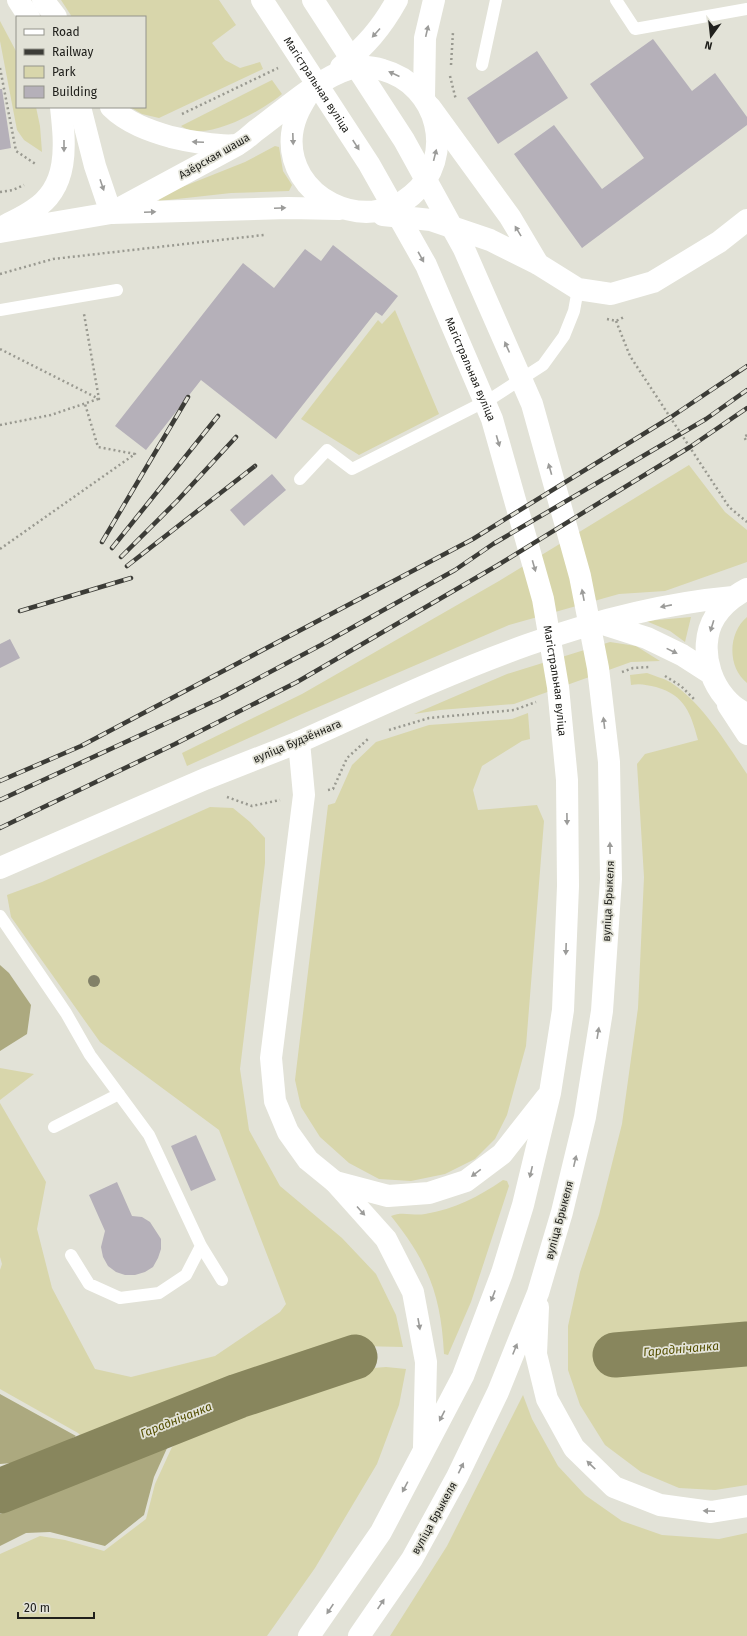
<svg xmlns="http://www.w3.org/2000/svg" width="747" height="1636" viewBox="0 0 747 1636" font-family="'Fira Sans',sans-serif">
<style>
.green{fill:#d8d6ab}
.forest{fill:#aca97f}
.lines{fill:none;stroke-linecap:round;stroke-linejoin:round}
.river{stroke:#88865d;stroke-width:45}
.building{fill:#b5b0b9}
.path{stroke:#999990;stroke-width:2.5;stroke-dasharray:2 3;stroke-linecap:butt}
.service{stroke:#fff;stroke-width:12}
.minor{stroke:#fff;stroke-width:22}
.tertiary{stroke:#fff;stroke-width:22}
.secondary{stroke:#fff;stroke-width:22}
.primary{stroke:#fff;stroke-width:22}
.rail-casing{stroke:#3c3c37;stroke-width:4.5}
.rail{stroke:#e2e2d7;stroke-width:3;stroke-dasharray:9;stroke-linecap:butt}
.tree{fill:#828168}
.oneway{fill:#9b9b99}
.labels{text-anchor:middle;stroke-width:3.5;stroke-linejoin:round;paint-order:stroke}
.street-label{font-size:11px;fill:#20201c;stroke:#e2e2d7}
.water-label{font-size:12px;font-style:italic;fill:#534e00;stroke:#e2e2d7}
</style>
<rect width="100%" height="100%" fill="#e2e2d7"/>
<path class="green" d="M61,0h158l17,25 -24,18 13,17 15,8 20,-6 3,7 -104,49 -17,-4 -12,-7h15v-90h-73z
M0,21l17,32v54h19l4,19 2,26 -18,-12 -7,-10 -17,-89z
M272,80l10,14c-19,16 -77,50 -101,32z
M275,146l4,1 4,24 9,14 -3,6 -58,2 -72,8 -2,-4 88,-35z
M395,310l44,104 -80,41 -58,-36 77,-99 4,4z
M689,465l36,47 22,18v32l-82,29 -46,3 -110,31 -207,89 -115,52 -5,-13 120,-59 197,-113z
M691,617l-6,25 -15,-11 -24,-10z
M747,617v66c-20,-16 -19,-50 0,-66z
M610,642l26,4 24,15 -29,1 -117,42 -74,6 -26,4 93,-40z
M647,673c7,3 16,5 23,9 31,19 57,62 77,92v711l-32,5 -36,-2 -38,-16 -36,-27 -25,-40 -12,-35v-44l12,-54 19,-57 23,-91 16,-116 6,-131 -7,-113 8,-10 53,-14c-7,-26 -13,-45 -42,-53 -9,-2 -16,-4 -25,-2l-1,-10z
M528,713l2,26 -8,2 -40,25 -9,24 5,20 59,-5 7,16 -18,225 -19,69 -12,24 -20,20 -30,15 -34,7 -32,-2 -30,-16 -29,-26 -19,-30 -6,-27 33,-275 7,-2 17,-38 24,-23 53,-17 83,-6z
M210,807l23,1 17,14 15,16v25l-25,206 9,61 31,56 62,52 34,36 20,41 7,32 -44,-1 -99,30 -169,71 -13,-14 -78,-44v-119l2,-6 -2,-7v-154l46,79 -9,47 15,59 43,81 36,8 84,-21 65,-44 6,-8 -67,-174 -119,-88 -89,-125 -4,-22 35,-13z
M0,1068l34,6 -34,26z
M503,1180l4,1 2,5 -38,116 -23,53 -4,-1c-3,-59 -16,-92 -53,-138 11,-5 22,0 34,-2 30,-5 53,-17 78,-34z
M386,1367l20,2 -7,36 -22,59 -62,104 -48,68h-267v-82l40,-18 25,4 39,11 42,-32 9,-35 17,-37 68,-38 107,-39z
M523,1395l9,24 26,47 27,29 37,26 40,14 57,4 28,-6v103h-357l57,-90z
M37,1466l-35,17 -2,1v-14z"/>
<path class="forest" d="M0,965l9,8 22,32 -4,29 -27,17z
M0,1394l76,42 -41,25 -35,3z
M168,1446l-14,31 -10,38 -39,31 -55,-14 -24,1 -26,13v-32l44,-20z"/>
<g class="lines">
<path class="river" d="M615,1355l132,-11
M0,1491l238,-95 117,-39"/>
</g>
<path class="building" d="M653,39l39,52 23,-18 32,44v8l-165,123 -68,-94 40,-29 48,64 42,-31 -54,-74z
M537,51l31,47 -70,46 -31,-46z
M0,89h2l9,59 -11,2z
M333,245l65,51 -16,20 -6,-4 -100,127 -75,-59 -55,70 -31,-24 128,-163 31,25 31,-39 16,12z
M272,474l14,16 -42,36 -14,-16z
M10,639l10,19 -20,10v-24z
M196,1135l20,45 -25,11 -20,-45z
M117,1182l15,34 10,1 8,5 11,17v10l-3,9 -5,9 -8,5 -10,3h-10l-9,-3 -8,-6 -5,-9 -2,-10 4,-16 -16,-36z"/>
<g class="lines">
<path class="path" d="M451,65l2,-33
M0,68l16,83 21,14
M450,76l6,24
M182,114l96,-46
M0,192l13,-2 11,-5
M0,274l53,-15 211,-24
M607,319l9,2 8,-4
M616,321l14,35 99,151 18,15
M0,349l99,50 -15,-85
M0,425l51,-10 47,-16
M747,435l-3,2 3,5
M0,549l135,-95 -37,-7 -13,-43
M622,672l11,-4 16,-1
M665,676l16,10 14,14
M389,730l40,-12 85,-8 22,-8
M328,790l5,-1 14,-31 21,-19
M227,797l25,9 28,-6"/>
<path class="service" d="M616,0l19,29 112,-20
M482,65l14,-65
M0,310l117,-20
M300,479l27,-29 25,19 140,-71 51,-33 21,-29 10,-25 4,-22
M0,916l66,97 24,42 59,80 52,111 21,34
M54,1127l65,-33
M71,1255l18,29 31,14 39,-5 27,-18 15,-29"/>
<path class="minor" d="M430,107l80,110 28,47
M383,215l48,5 59,20 48,24 40,25 33,5 42,-12 66,-40 28,-22
M0,868l205,-89 94,-37"/>
<path class="tertiary" d="M747,589c-13,7 -24,15 -32,28 -20,32 -2,83 32,97
M597,622l50,16 35,17 28,18
M728,705l19,29
M299,742c140,-63 279,-131 434,-145"/>
<path class="secondary" d="M6,225c9,-5 19,-9 27,-15 37,-23 32,-66 28,-103
M0,232l111,-19 126,-68"/>
<g class="primary">
<path d="M18,0l11,17"/>
<path d="M43,0l13,17"/>
<path id="s1" d="M262,0l107,164 57,101 66,154 51,180 15,88 9,93 1,106 -5,124 -13,83 -27,112 -21,68 -39,103 -82,156 -72,104"/>
<path d="M313,0l91,140 60,109 68,155 48,172 18,92 11,94 2,117 -9,132 -17,106 -23,95 -24,81 -40,99 -41,85 -45,82 -53,77"/>
<path d="M341,67c25,-22 40,-38 56,-67"/>
<path d="M424,97l1,-59 9,-38"/>
<path d="M80,107l15,59 16,47 177,-5 52,1"/>
<path d="M111,107c16,16 39,24 60,30 16,4 49,10 65,8 7,-2 16,-12 22,-16 26,-19 61,-51 91,-60 11,-4 24,-2 34,1 55,15 74,87 29,125 -47,41 -127,2 -120,-61 2,-17 10,-30 19,-44"/>
<path d="M299,742l5,53 -33,263 4,43 13,31 20,28 27,22 51,57 27,53 13,70 -2,85"/>
<path d="M335,1182l53,14 41,-3 37,-12 36,-27 44,-56"/>
<path d="M538,1307l-2,47 11,45 27,49 40,39 46,18 51,7 36,-6"/>
</g>
<g class="rail-casing">
<path id="rail" d="M102,542l86,-145
M112,548l106,-132
M121,557l56,-56 59,-64
M127,566l128,-100
M20,611l111,-33
M0,781l81,-35 392,-207 198,-122 76,-51
M0,800l221,-102 100,-53 134,-75 38,-26 213,-125 41,-29
M0,828l175,-84 122,-62 201,-117 192,-118 57,-39"/>
</g>
<use href="#rail" class="rail"/>
</g>
<circle class="tree" cx="94" cy="981" r="6"/>
<defs><path id="oneway-solid" d="M-6-.8H1V-3.2L6.5 0L1 3.2V.8H-6Z"/></defs>
<g class="oneway">
<use href="#oneway-solid" transform="translate(427 31) rotate(-77)"/>
<use href="#oneway-solid" transform="translate(376 33) rotate(132)"/>
<use href="#oneway-solid" transform="translate(394 74) rotate(-156)"/>
<use href="#oneway-solid" transform="translate(293 139) rotate(88)"/>
<use href="#oneway-solid" transform="translate(198 142) rotate(-177)"/>
<use href="#oneway-solid" transform="translate(356 145) rotate(57)"/>
<use href="#oneway-solid" transform="translate(64 146) rotate(90)"/>
<use href="#oneway-solid" transform="translate(435 155) rotate(-76)"/>
<use href="#oneway-solid" transform="translate(102 185) rotate(71)"/>
<use href="#oneway-solid" transform="translate(280 208) rotate(-2)"/>
<use href="#oneway-solid" transform="translate(150 212) rotate(-2)"/>
<use href="#oneway-solid" transform="translate(518 231) rotate(-121)"/>
<use href="#oneway-solid" transform="translate(421 257) rotate(61)"/>
<use href="#oneway-solid" transform="translate(507 347) rotate(-114)"/>
<use href="#oneway-solid" transform="translate(498 441) rotate(74)"/>
<use href="#oneway-solid" transform="translate(550 469) rotate(-106)"/>
<use href="#oneway-solid" transform="translate(534 566) rotate(74)"/>
<use href="#oneway-solid" transform="translate(583 595) rotate(-101)"/>
<use href="#oneway-solid" transform="translate(666 606) rotate(169)"/>
<use href="#oneway-solid" transform="translate(712 626) rotate(107)"/>
<use href="#oneway-solid" transform="translate(672 651) rotate(26)"/>
<use href="#oneway-solid" transform="translate(604 723) rotate(-97)"/>
<use href="#oneway-solid" transform="translate(567 819) rotate(89)"/>
<use href="#oneway-solid" transform="translate(610 848) rotate(-91)"/>
<use href="#oneway-solid" transform="translate(566 949) rotate(92)"/>
<use href="#oneway-solid" transform="translate(598 1033) rotate(-81)"/>
<use href="#oneway-solid" transform="translate(575 1161) rotate(-77)"/>
<use href="#oneway-solid" transform="translate(531 1172) rotate(103)"/>
<use href="#oneway-solid" transform="translate(476 1173) rotate(143)"/>
<use href="#oneway-solid" transform="translate(361 1211) rotate(48)"/>
<use href="#oneway-solid" transform="translate(493 1296) rotate(111)"/>
<use href="#oneway-solid" transform="translate(419 1324) rotate(80)"/>
<use href="#oneway-solid" transform="translate(515 1349) rotate(-68)"/>
<use href="#oneway-solid" transform="translate(442 1416) rotate(117)"/>
<use href="#oneway-solid" transform="translate(591 1465) rotate(-136)"/>
<use href="#oneway-solid" transform="translate(461 1468) rotate(-64)"/>
<use href="#oneway-solid" transform="translate(405 1487) rotate(118)"/>
<use href="#oneway-solid" transform="translate(709 1511) rotate(-178)"/>
<use href="#oneway-solid" transform="translate(381 1604) rotate(-56)"/>
<use href="#oneway-solid" transform="translate(330 1609) rotate(124)"/>
</g>
<g class="labels">
<g class="street-label">
<text dy="4" stroke="none"><textPath href="#s1" startOffset="101">Магістральная вуліца</textPath></text>
<text transform="translate(214 156) rotate(-30)" y="4">Азёрская шаша</text>
<text dy="4" stroke="none"><textPath href="#s1" startOffset="425">Магістральная вуліца</textPath></text>
<text dy="4" stroke="none"><textPath href="#s1" startOffset="749">Магістральная вуліца</textPath></text>
<text transform="translate(297 741) rotate(-23)" y="4">вуліца Будзённага</text>
<text transform="translate(608 901) rotate(-87)" y="4">вуліца Брыкеля</text>
<text transform="translate(559 1220) rotate(-75)" y="4">вуліца Брыкеля</text>
<text transform="translate(434 1518) rotate(-61)" y="4">вуліца Брыкеля</text>
</g>
<g class="water-label">
<text transform="translate(681 1349) rotate(-5)" y="4">Гараднічанка</text>
<text transform="translate(176 1420) rotate(-22)" y="4">Гараднічанка</text>
</g>
</g>
<rect x="16" y="16" width="130" height="92" fill="#e2e2d7" stroke="#94948c"/>
<rect x="24" y="29" width="20" height="6" fill="#ffffff" stroke="#94948c"/>
<text x="52" y="36" font-size="12" fill="#20201c">Road</text>
<rect x="24" y="49" width="20" height="6" fill="#3c3c37" stroke="#94948c"/>
<text x="52" y="56" font-size="12" fill="#20201c">Railway</text>
<rect x="24" y="66" width="20" height="12" fill="#d8d6ab" stroke="#94948c"/>
<text x="52" y="76" font-size="12" fill="#20201c">Park</text>
<rect x="24" y="86" width="20" height="12" fill="#b5b0b9" stroke="#94948c"/>
<text x="52" y="96" font-size="12" fill="#20201c">Building</text>
<g transform="translate(711 36) rotate(195)" stroke="#e2e2d7" stroke-width="3" paint-order="stroke">
<path d="M0-3L7 15L0 10L-7 15Z" fill="#20201c"/>
<text y="-6" font-size="11" font-weight="bold" text-anchor="middle" fill="#20201c">N</text>
</g>
<path d="M18 1612v6h76v-6" fill="none" stroke="#20201c" stroke-width="2"/>
<text x="24" y="1612" font-size="12" fill="#20201c" stroke="#e2e2d7" stroke-width="3" paint-order="stroke">20 m</text>
</svg>
